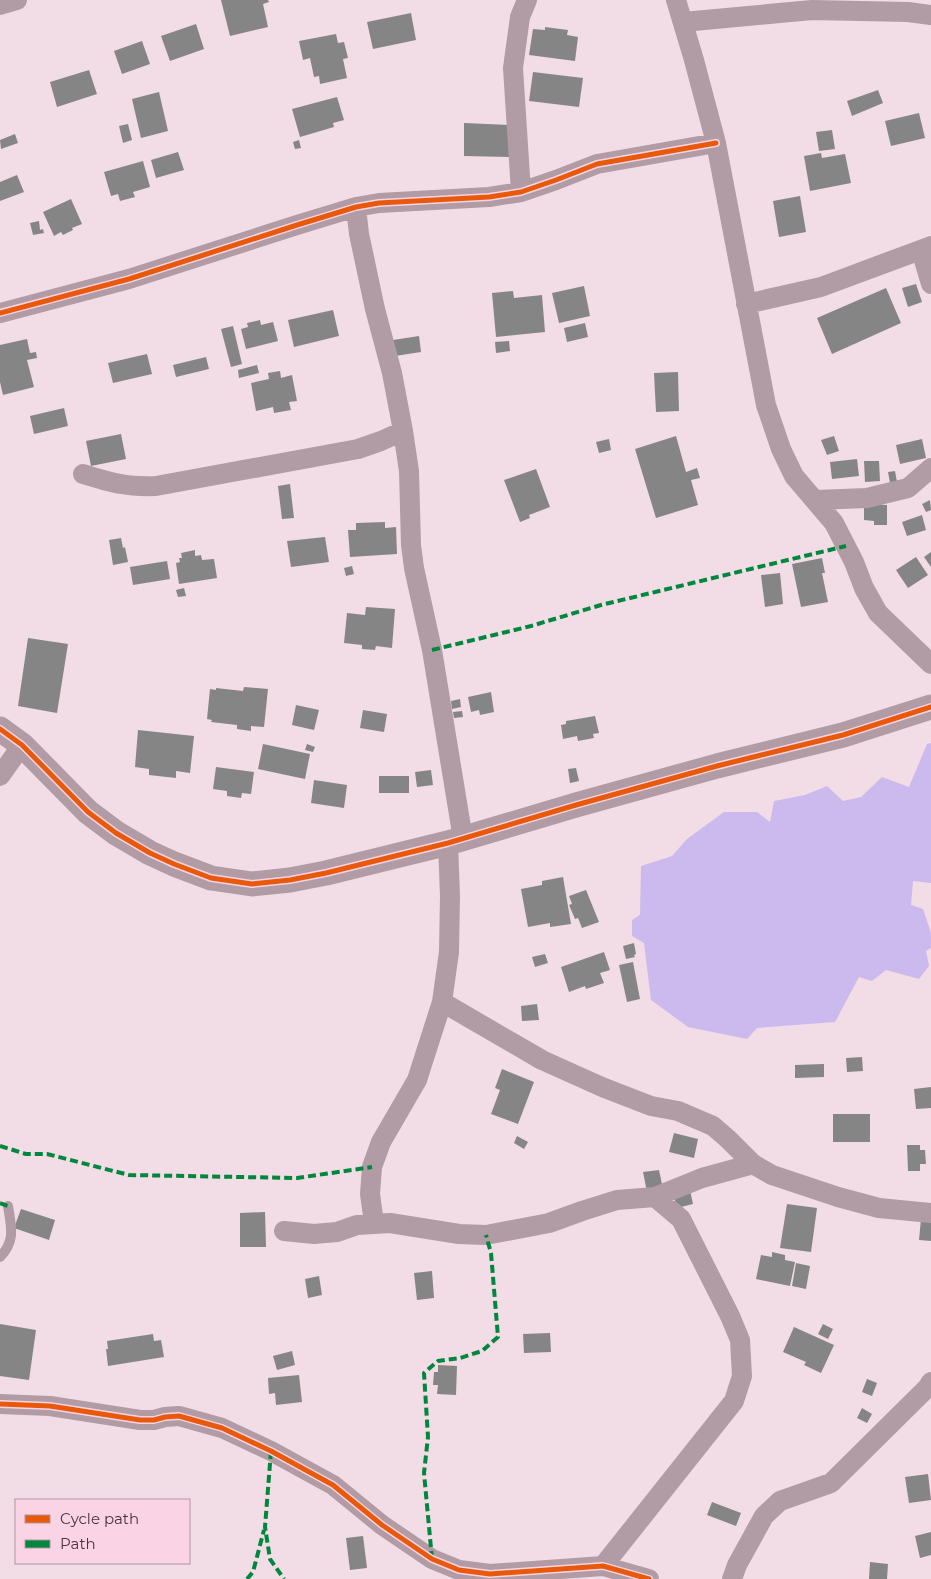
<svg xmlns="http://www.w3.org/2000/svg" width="931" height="1579" viewBox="0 0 931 1579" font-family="Montserrat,sans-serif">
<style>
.green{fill:#ccbaee}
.building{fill:#868586}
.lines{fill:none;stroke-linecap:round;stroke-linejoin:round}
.service{stroke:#b19ba5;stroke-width:10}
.minor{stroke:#b19ba5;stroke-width:20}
.tertiary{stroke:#b19ba5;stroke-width:25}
.quiet{stroke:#00873e;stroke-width:4;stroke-dasharray:8 4;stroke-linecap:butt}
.cycleway-casing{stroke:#fad4e4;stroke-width:8}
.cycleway{stroke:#e8590c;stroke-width:5}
</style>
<rect width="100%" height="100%" fill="#f2dce5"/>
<path class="green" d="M931,743v140l-18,-2 -2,24 12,4 8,24v15l-5,3 3,15 -10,13 -33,-9 -14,11 -13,-4 -24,45 -78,6 -10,11 -59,-12 -37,-27 -7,-57 -12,-7v-16l8,-5 1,-49 31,-10 15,-17 37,-27h33l13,10 4,-21 31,-6 22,-9 16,15 18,-4 21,-20 27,10 18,-43z"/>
<path class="building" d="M221,0h47l1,2 -6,2 5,23 -38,9z
M411,13l5,27 -43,9 -6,-27z
M196,24l8,25 -34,12 -9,-25z
M545,27l23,3 -1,5 11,2 -3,24 -46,-6 4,-26 12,1z
M336,34l2,9 6,-1 4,16 -5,1 4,19 -27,6 -1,-8 -5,1 -4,-19 -7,2 -4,-19z
M142,41l8,23 -28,10 -8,-23z
M89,70l8,24 -40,13 -7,-25z
M533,72l50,6 -4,29 -50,-6z
M878,90l5,13 -31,13 -5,-15z
M159,92l9,39 -27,7 -9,-39z
M337,97l7,23 -11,3 1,4 -34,10 -8,-28z
M919,113l6,25 -34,8 -6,-25z
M464,123l46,2 -1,32 -45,-1z
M128,124l4,16 -9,3 -4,-17z
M832,130l3,19 -16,2 -3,-19z
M15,134l3,9 -17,6 -1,-9z
M299,140l2,8 -6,1 -2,-7z
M178,152l6,18 -28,8 -5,-18z
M821,153l1,5 23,-4 6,29 -41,8 -6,-35z
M143,161l7,26 -17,5 2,5 -15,4 -2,-7 -7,2 -7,-24z
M17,175l7,17 -24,9v-19z
M800,196l6,36 -27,5 -6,-36z
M71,199l11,25 -10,4 1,2 -10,5 -2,-3 -7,4 -11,-24z
M39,221l1,9 3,-1 1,4 -11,2 -3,-12z
M916,284l6,18 -14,5 -6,-19z
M584,286l6,30 -31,7 -7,-30z
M886,288l15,35 -69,31 -15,-36z
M513,291l1,7 28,-3 3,37 -49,5 -4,-44z
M333,310l6,26 -45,11 -6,-27z
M260,320l1,5 12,-3 5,19 -32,8 -5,-20 7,-2 -1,-4z
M585,323l3,14 -21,5 -3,-14z
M233,326l9,38 -11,3 -10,-38z
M419,336l2,16 -26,4 -2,-16z
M27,339l3,14 6,-1 1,6 -10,2 7,27 -31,8 -3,-13v-37z
M509,341l1,10 -14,2 -1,-11z
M147,354l5,20 -39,9 -5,-20z
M206,357l3,12 -33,8 -3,-12z
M257,365l2,8 -20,5 -1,-8z
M280,371l1,7 11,-3 5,26 -8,1 2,8 -17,3 -1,-6 -17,4 -5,-28 18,-4 -1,-6z
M678,372l1,39 -23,1 -2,-39z
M64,408l4,18 -34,8 -4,-18z
M121,434l5,25 -35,7 -5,-25z
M676,436l10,36 11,-4 3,10 -9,2 7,25 -42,13 -21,-69z
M834,436l5,15 -12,4 -6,-15z
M609,439l2,11 -12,3 -3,-11z
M922,439l4,19 -26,6 -4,-19z
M857,459l2,17 -27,3 -2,-17z
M864,461h15l1,20 -15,1z
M536,469l14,38 -21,8 1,3 -10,4 -16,-42z
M895,471l2,11 -7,1 -2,-11z
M290,484l4,34 -12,1 -4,-33z
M930,500l1,10 -5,2 -4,-8z
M864,504l23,1v20h-13v-4l-10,-1z
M922,515l4,15 -19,6 -5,-14z
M385,522v6l11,-1 1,27 -47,3 -2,-27h8v-7z
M325,537l4,25 -38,5 -4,-26z
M121,538l2,10 2,-1 3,15 -15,3 -4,-25z
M195,550v6l6,-1 1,5 12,-1 3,19 -38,6 -3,-21 4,-1 -1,-4h3l-1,-5z
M931,552v15l-7,-10z
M916,557l12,18 -20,13 -12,-18z
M822,558l3,15h-3l6,29 -27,5 -9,-43z
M167,561l3,18 -37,6 -3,-18z
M352,566l2,8 -8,2 -2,-8z
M780,573l3,31 -18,3 -4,-32z
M184,588l2,8 -8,1 -2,-7z
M366,607l29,2 -3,39 -16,-2 -1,4 -13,-1v-4l-18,-2 3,-30 18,2z
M28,638l40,6 -11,69 -39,-7z
M244,687l24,2 -4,38 -13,-1v5l-14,-2v-4l-26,-3 1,-2 -5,-1 3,-30 6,1v-2l27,3z
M491,692l3,20 -14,3 -1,-5 -8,2 -3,-15z
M460,699l1,8 -9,2 -1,-8z
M296,705l23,5 -5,20 -22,-5z
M363,710l24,4 -3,18 -24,-4z
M462,711l1,6 -9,1 -1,-6z
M595,716l4,17 -6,1 1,4 -16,3 -1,-5 -14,3 -2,-14 5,-1v-3z
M138,730l56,6 -4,37 -14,-2v7l-27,-3v-6l-14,-2z
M263,744l47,10 -5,25 -47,-10z
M307,744l8,3 -2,5 -8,-2z
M216,767l38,5 -3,22 -9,-1 -1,5 -14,-2v-5l-14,-2z
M576,768l3,13 -9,2 -2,-14z
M431,770l2,15 -16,2 -2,-15z
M379,776h30v17h-30z
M314,780l33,5 -3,23 -33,-5z
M563,877l8,47 -21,3v-4l-22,4 -7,-38 21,-4v-4z
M586,890l13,32 -17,6 -4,-10 -3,1 -6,-14 3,-1 -3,-8z
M634,943l2,11 -2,1 1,2 -9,2 -3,-13z
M604,952l6,18 -10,3 4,10 -18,6 -1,-3 -16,6 -8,-25z
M545,954l3,9 -13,4 -3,-10z
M633,962l7,37 -13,3 -8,-37z
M537,1004l2,16 -17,1 -1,-15z
M862,1057l1,14 -16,1 -1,-14z
M824,1064v13l-29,1v-13z
M502,1069l32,13 -16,42 -27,-10 9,-24 -5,-2z
M931,1087v21l-15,1 -2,-20z
M833,1114h37v28h-37z
M674,1133l24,6 -4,19 -25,-6z
M517,1136l11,6 -4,7 -10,-6z
M907,1145h13v5h5l1,14h-6v7h-12z
M659,1170l4,19 -16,3 -4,-20z
M690,1190l3,14 -16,4 -4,-15z
M787,1204l30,4 -6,44 -31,-4z
M21,1209l34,11 -6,20 -35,-12z
M265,1212l1,35h-26v-34z
M921,1219h10v22l-12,-1z
M772,1252l13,3v5l10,2 -5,24 -34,-7 5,-24 11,2z
M796,1263l14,3 -4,23 -14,-3z
M432,1271l2,27 -17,2 -3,-27z
M319,1276l3,19 -14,3 -3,-19z
M0,1324l36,6 -7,50 -29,-4z
M823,1324l10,5 -5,10 -10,-5z
M794,1327l40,18 -13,28 -17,-8 2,-3 -23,-10z
M550,1333l1,19 -27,1 -1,-19z
M153,1334l1,7 7,-1 3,17 -56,9 -2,-17h2l-1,-8z
M292,1351l3,14 -18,5 -4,-14z
M438,1365l19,1 -1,29 -19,-1 1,-9h-5l1,-13h4z
M299,1375l3,27 -26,3 -1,-12 -6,1 -1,-16z
M867,1379l10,4 -5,13 -10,-4z
M862,1408l10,6 -5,9 -10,-5z
M928,1474l3,26 -22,3 -4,-26z
M712,1502l29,11 -5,13 -29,-11z
M931,1532v23l-11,3 -5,-22z
M363,1536l4,32 -17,2 -4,-32z
M870,1562l18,2 -1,15h-18z"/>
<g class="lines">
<path class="service" d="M0,1257c16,-16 11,-31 8,-51"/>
<path class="minor" d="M676,0l18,60 22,83 50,262 15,44 13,27 40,47 20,39 10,26 14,25 53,51
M0,5l17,-5
M683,22l129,-12 96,2 23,3
M521,192l-8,-124 7,-51 7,-17
M356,207l3,27 16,75 17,64 11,58 6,40 2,74 3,23 18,82 31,189
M921,250l10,34
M746,304l75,-17 110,-41
M0,313l129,-34 168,-54 59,-18 23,-4 110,-6 32,-5 35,-12 41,-16 119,-21
M83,474c29,9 43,13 73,12l202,-37 23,-8 22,-10
M816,500l51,-2 41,-10 23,-20
M0,776l22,-31
M442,1002l100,58 60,27 49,19 27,5 35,15 15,13 25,25 19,11 66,22 41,11 52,5
M374,1223l-4,-29 2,-27 9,-25 36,-62 25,-78 7,-50 1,-56 -2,-53
M284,1231l30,3 23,-2 20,-7 33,-2 69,11 27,1 63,-12 33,-12 35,-11 38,-3 47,-19 51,-14
M0,1404l50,2 90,14h14l11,-3 14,-1 43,12 49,23 62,34 49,40 50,34 27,11 31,4 113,-8 46,13
M603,1566l131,-165 8,-25 -2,-36 -10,-24 -49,-97 -26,-22
M732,1579l5,-14 27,-49 16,-15 51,-18 97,-96 3,-5"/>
<path class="tertiary" d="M0,729l22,16 66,67 28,21 34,20 24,11 37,14 41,6 38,-4 36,-7 122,-30 128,-38 141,-39 126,-31 88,-28"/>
<path class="quiet" d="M432,650l99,-24 70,-21 245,-59
M0,1146l26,8h21l82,21 168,3 75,-11
M0,1203l8,3
M271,1451l-6,76 5,32 14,20
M432,1559l-8,-86 4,-36 -4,-64 14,-12 22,-3 22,-7 16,-14 -7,-84 -5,-18
M247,1579l6,-7 11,-42"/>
<g class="cycleway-casing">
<path id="cycleway" d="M0,313l129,-34 168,-54 59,-18 23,-4 110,-6 32,-5 35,-12 41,-16 119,-21
M0,729l22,16 66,67 28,21 34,20 24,11 37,14 41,6 38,-4 36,-7 122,-30 128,-38 141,-39 126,-31 88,-28
M0,1404l50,2 90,14h14l11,-3 14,-1 43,12 49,23 62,34 49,40 50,34 27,11 31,4 113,-8 46,13"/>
</g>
<use href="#cycleway" class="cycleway"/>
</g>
<rect x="15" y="1499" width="175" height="65" fill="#fad4e4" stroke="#b493a1"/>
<rect x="25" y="1515" width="25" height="8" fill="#e8590c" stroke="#b493a1"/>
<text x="60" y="1524" font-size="15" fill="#4a313c">Cycle path</text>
<rect x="25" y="1540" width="25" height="8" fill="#00873e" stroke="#b493a1"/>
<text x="60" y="1549" font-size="15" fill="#4a313c">Path</text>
</svg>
